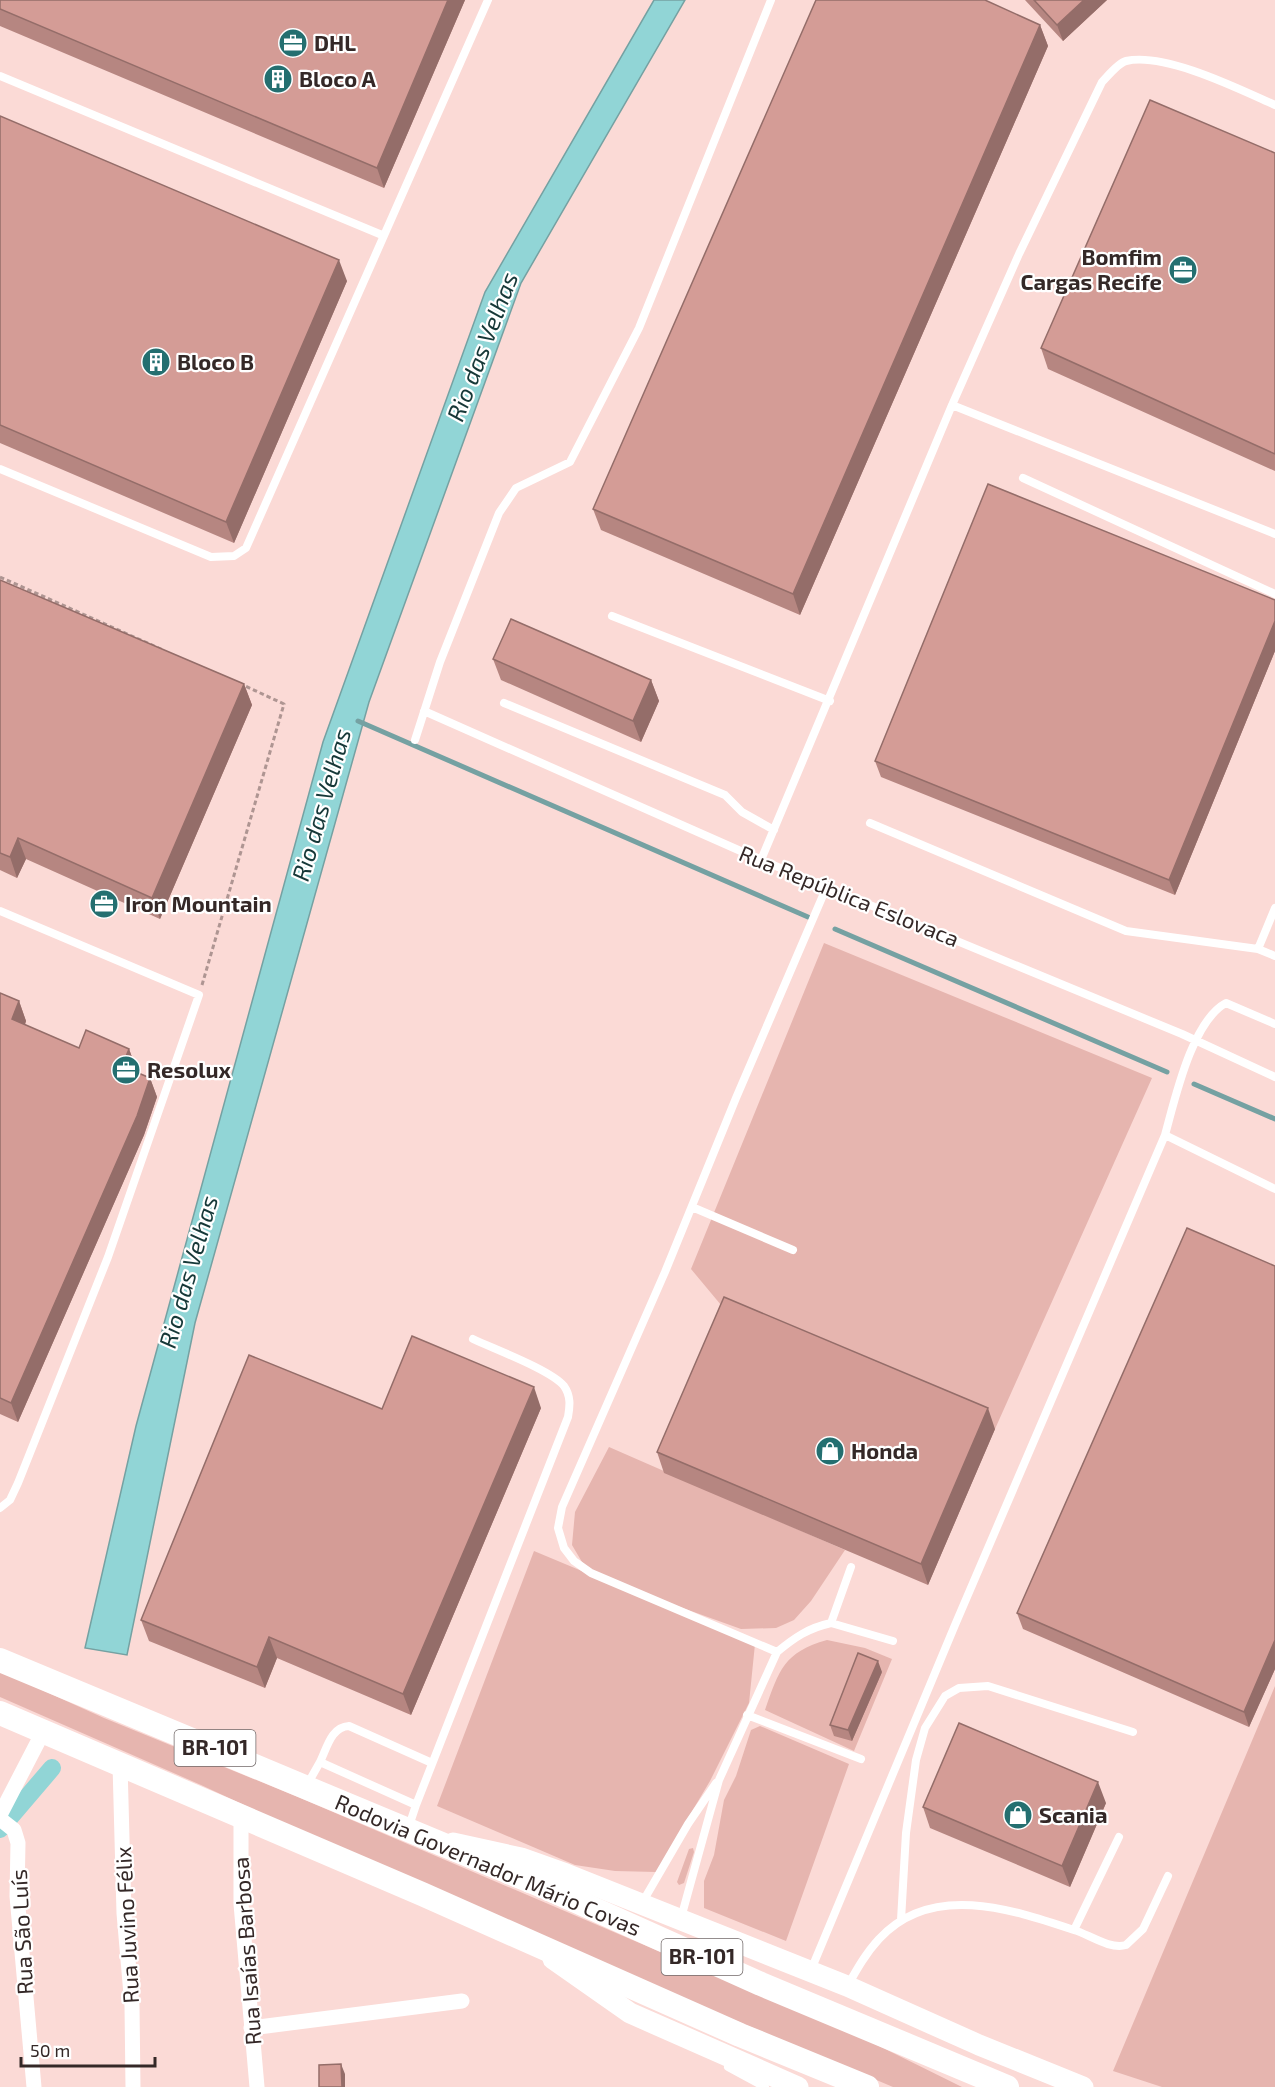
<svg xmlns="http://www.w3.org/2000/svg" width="1275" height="2087" viewBox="0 0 1275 2087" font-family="'Exo 2',sans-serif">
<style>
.green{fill:#e6b5af}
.water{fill:#91d5d6;stroke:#75a1a2;stroke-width:1.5}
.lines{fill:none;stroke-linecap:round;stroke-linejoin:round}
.stream{stroke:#75a1a2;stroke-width:5}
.canal{stroke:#91d5d6;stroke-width:18}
.path{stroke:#ae9592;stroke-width:3;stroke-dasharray:4.5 3;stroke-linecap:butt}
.service{stroke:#fff;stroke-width:8}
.minor{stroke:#fff;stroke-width:15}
.secondary{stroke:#fff;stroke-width:21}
.trunk{stroke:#fff;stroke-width:24}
.wall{fill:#b68681}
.shaded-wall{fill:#946d69}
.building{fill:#d49c96;stroke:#946d69;stroke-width:1.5}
.labels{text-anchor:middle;stroke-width:4.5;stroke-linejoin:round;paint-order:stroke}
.shield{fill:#fff;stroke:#716868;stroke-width:1.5}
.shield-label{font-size:21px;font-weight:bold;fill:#342827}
.poi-label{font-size:22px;font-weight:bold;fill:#342827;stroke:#fff;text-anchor:start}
.street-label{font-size:22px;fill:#342827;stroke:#fff}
.water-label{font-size:24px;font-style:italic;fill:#163838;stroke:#fff}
</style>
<rect width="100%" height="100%" fill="#fbdad6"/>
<path class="green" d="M824,943l328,135 -157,351 -264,-112 -40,-48z
M609,1447l236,103 -34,51 -17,19 -18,8 -35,1 -136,-49 150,64 -6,59 -39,78 -54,91 -41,-1 -40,-6 -138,-59 97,-255 55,23 -17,-29 3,-33z
M827,1640l38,8 27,11 -38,92 -89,-41c14,-40 19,-58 62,-70z
M0,1671l104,47 194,79 573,245 91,45h-69l-462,-195 -230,-107 -201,-88z
M1275,1686v401h-113l-49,-16z
M760,1726l89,38 -63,177 -82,-33v-27l10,-26 10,-55 12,-24 15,-46z
M693,1848l1,4 -10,31 -5,2 -2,-3 12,-33z"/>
<path class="water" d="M654,0h31l-164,283 -152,419 -174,621 -68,332 -42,-7 51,-222 187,-684 162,-450z"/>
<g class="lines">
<path class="stream" d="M358,721l450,196
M835,929l332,143
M1194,1084l81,35"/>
<path class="canal" d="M0,1829l52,-61"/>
<path class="path" d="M0,577l163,73
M202,985l82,-281 -41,-19"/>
<path class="service" d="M0,76l382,159
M952,405l67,-151 83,-172c6,-6 16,-19 24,-21 39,-9 113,28 149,44
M0,469l211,88 23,-1 12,-8 242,-548
M1023,478l252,116
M612,616l218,85
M504,703l221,92 17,17 32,18
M424,711l337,149 421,174 93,43
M415,740l25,-78 59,-149 17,-25 54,-26 69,-134 132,-328
M870,823l256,108 132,18 17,7
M761,860l191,-455 323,129
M0,911l199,84 -91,262 -90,226 -8,17 -10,8
M1258,949l17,-41
M1275,1024l-49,-21c-34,18 -51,96 -61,132l110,54
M692,1207l101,43
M831,1623l62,18
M777,1652c17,-14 31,-24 54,-29l20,-56
M747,1715l114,44
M320,1762c7,-14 11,-35 29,-36l83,37
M307,1785l13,-23 96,43 -7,21
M416,1805l152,-388c2,-11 3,-21 -4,-31 -13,-16 -70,-37 -91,-47
M642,1903l46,-79 28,-41
M681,1918l38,-138 58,-128 -186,-79 -17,-12 -10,-13 -6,-20 4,-21 103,-235 71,-174 91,-212
M901,1920l5,-87 10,-73 9,-32 20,-32 14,-8 29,-2 145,46
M1074,1930l45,-93
M811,1970l144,-345 210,-490
M848,1985c9,-16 18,-32 31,-46 52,-57 132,-30 195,-9 14,4 36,20 52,15l17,-16 25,-53
M728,2067l37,20"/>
<path class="minor" d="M120,1764l4,149 8,93 1,81
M0,1815l43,-83
M241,1816v88l16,183
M0,1819l14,11 4,13 -1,53 17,191
M251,2028l211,-27"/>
<path class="secondary" d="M453,1843l68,15 45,16 281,112 132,59 104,42
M553,1959l77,54 168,74"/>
<path class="trunk" d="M0,1660l547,228 214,96 246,103
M0,1713l422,181 318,141 127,52"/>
</g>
<path class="wall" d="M0,0h465l-81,188 -384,-162z
M1025,0h82l-44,41z
M1040,25l8,21 -248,569 -199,-85 -8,-21z
M0,116l347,165 -113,262 -234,-100z
M1275,153v318l-227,-102 -7,-21z
M0,580l244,104 8,21 -92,214 -134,-60 -9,19 -17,-8z
M1275,600v51l-100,244 -294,-118 -6,-16z
M493,659l158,21 8,21 -18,41 -140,-62z
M0,993l19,8 7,20 -1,4 54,23 50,1 7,19 -1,3 15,7 7,19 -13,38 -126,287 -18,-8z
M1275,1266v403l-26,58 -226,-98 -6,-16z
M541,1408l-130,307 -134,-57 -12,30 -116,-47 -8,-21 241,-211z
M995,1429l-67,156 -264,-112 -7,-21z
M882,1672l-30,69 -18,-5 -4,-11z
M1106,1803l-36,84 -140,-59 -7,-21z"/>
<path class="shaded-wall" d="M448,0h17l-81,188 -7,-20z
M1084,0h23l-44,41 -6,-16z
M1040,25l8,21 -248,569 -7,-21z
M339,260l8,21 -113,262 -8,-21z
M1275,621v30l-100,244 -6,-15z
M651,680l8,21 -18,41 -8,-21z
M244,684l8,21 -92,214 -8,-21z
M18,838l8,21 -9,19 -7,-21z
M19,1001l7,20 -7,18 -7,-20z
M129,1049l7,19 -7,17 -7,-19z
M150,1078l7,19 -13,38 -126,287 -7,-19z
M534,1387l7,21 -130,307 -8,-21z
M988,1408l7,21 -67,156 -7,-21z
M269,1637l8,21 -12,30 -8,-21z
M1275,1640v29l-26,58 -5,-15z
M878,1661l4,11 -30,69 -4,-11z
M1098,1782l8,21 -36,84 -8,-21z
M341,2064l4,10v13h-3z"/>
<path class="building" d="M0,0h448l-71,168 -377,-159z
M816,0h169l55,25 -247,569 -200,-85z
M1034,0h50l-27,25z
M1150,100l125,53v301l-234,-106z
M0,116l339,144 -113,262 -226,-97z
M988,484l287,116v21l-106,259 -294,-119z
M0,580l244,104 -92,214 -134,-60 -8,19 -10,-4z
M511,619l140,61 -18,41 -140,-62z
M0,993l19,8 -7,18 67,29 7,-18 43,19 -7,17 28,12 -13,38 -126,287 -11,-5z
M1187,1228l88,38v374l-31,72 -227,-99z
M724,1297l264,111 -67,156 -264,-112z
M412,1336l122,51 -131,307 -134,-57 -12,30 -116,-47 108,-265 133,54z
M858,1653l20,8 -30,69 -18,-5z
M959,1723l139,59 -36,84 -139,-59z
M341,2064l1,23h-23v-22z"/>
<defs>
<g id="office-disc" transform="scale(1.5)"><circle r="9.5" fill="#246f70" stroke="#fff"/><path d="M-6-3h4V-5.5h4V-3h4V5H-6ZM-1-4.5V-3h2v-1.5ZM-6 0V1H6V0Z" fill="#fff"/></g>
<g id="building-disc" transform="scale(1.5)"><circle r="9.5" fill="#246f70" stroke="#fff"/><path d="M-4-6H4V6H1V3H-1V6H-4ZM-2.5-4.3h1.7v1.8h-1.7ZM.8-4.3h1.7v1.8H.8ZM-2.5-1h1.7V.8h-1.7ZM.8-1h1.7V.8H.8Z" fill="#fff"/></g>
<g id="shop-disc" transform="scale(1.5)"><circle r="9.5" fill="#246f70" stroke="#fff"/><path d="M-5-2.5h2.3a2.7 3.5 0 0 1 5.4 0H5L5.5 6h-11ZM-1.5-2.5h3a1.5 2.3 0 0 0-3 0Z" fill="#fff"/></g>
</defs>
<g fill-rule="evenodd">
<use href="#office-disc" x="293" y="43"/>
<use href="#building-disc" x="278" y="79"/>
<use href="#office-disc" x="1183" y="270"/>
<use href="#building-disc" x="156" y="362"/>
<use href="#office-disc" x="104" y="904"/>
<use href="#office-disc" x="126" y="1070"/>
<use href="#shop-disc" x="830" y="1451"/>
<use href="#shop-disc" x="1018" y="1815"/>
</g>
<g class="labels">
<g class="shield">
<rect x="174.5" y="1730" width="81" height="36" rx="4.5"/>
<rect x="661.5" y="1939" width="81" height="36" rx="4.5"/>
</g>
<g class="shield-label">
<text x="215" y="1755">BR-101</text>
<text x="702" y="1964">BR-101</text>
</g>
<g class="poi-label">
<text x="314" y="51">DHL</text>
<text x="299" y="87">Bloco A</text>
<text x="1162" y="265" text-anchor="end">Bomfim<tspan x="1162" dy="25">Cargas Recife</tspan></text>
<text x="177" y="370">Bloco B</text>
<text x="125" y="912">Iron Mountain</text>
<text x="147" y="1078">Resolux</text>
<text x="851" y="1459">Honda</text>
<text x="1039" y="1823">Scania</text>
</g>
<g class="street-label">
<text transform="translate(849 896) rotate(22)" y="8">Rua República Eslovaca</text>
<text transform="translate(488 1865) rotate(23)" y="8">Rodovia Governador Mário Covas</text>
<text transform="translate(127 1925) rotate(-93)" y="8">Rua Juvino Félix</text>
<text transform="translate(22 1932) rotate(-93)" y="8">Rua São Luís</text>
<text transform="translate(247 1951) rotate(-94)" y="8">Rua Isaías Barbosa</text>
</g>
<g class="water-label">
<text transform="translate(483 347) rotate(-69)" y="8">Rio das Velhas</text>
<text transform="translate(322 805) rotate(-74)" y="8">Rio das Velhas</text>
<text transform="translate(189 1272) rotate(-74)" y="8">Rio das Velhas</text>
</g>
</g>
<path d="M21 2057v9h134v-9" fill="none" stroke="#342827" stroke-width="3"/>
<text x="30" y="2057" font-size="18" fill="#342827" stroke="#ffffff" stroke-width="4.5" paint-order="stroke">50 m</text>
</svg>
